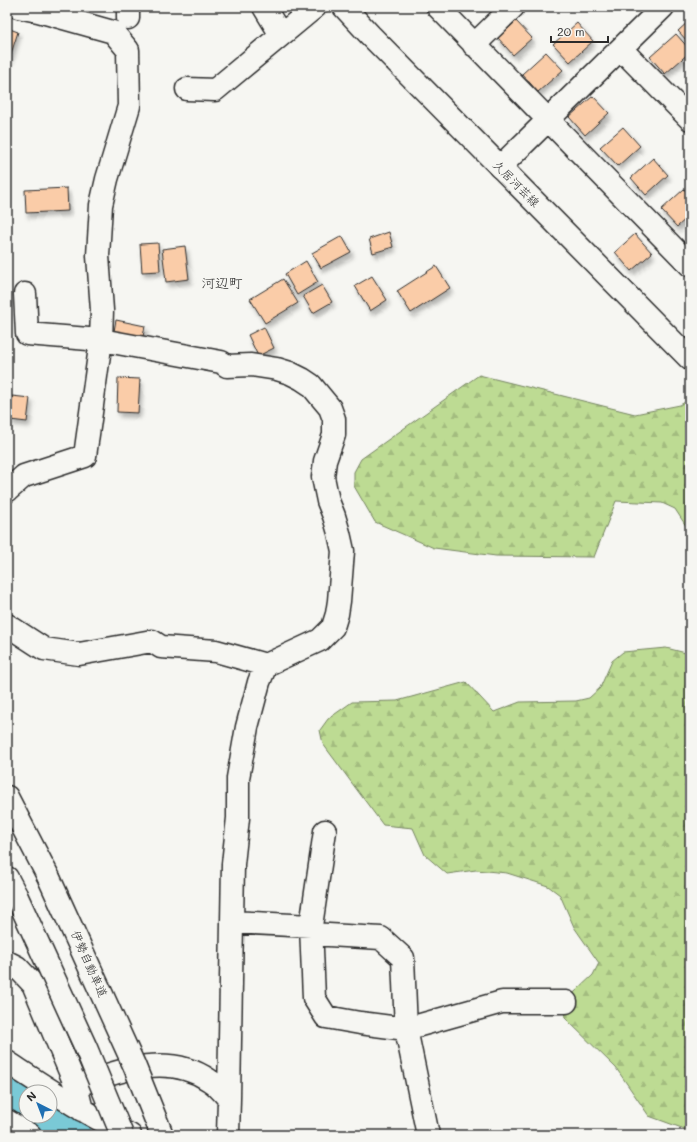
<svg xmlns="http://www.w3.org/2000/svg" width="697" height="1142" viewBox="0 0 697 1142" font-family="Mali,'Klee One',sans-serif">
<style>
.forest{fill:url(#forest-firs);stroke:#74835f}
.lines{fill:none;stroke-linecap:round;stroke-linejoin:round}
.river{stroke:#7ac9d6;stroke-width:34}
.building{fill:#facca8;stroke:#2b2b2b;filter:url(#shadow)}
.street-casing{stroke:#2b2b2b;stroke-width:25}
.primary-casing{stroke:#2b2b2b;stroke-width:25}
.highway-casing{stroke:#2b2b2b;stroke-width:25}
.street{stroke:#f6f6f2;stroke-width:22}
.primary{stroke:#f6f6f2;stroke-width:22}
.highway{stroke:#f6f6f2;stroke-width:22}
.highway-bridge-casing{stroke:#2b2b2b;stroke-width:25;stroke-linecap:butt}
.highway-bridge{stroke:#f6f6f2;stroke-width:22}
.labels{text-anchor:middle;stroke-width:3.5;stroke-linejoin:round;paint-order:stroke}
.street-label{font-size:12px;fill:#2b2b2b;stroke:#f6f6f2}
.quarter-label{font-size:14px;fill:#2b2b2b;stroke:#f6f6f2}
</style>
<defs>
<pattern id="forest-firs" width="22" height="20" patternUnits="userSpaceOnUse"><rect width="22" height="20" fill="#bddb93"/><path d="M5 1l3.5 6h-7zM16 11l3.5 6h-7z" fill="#a3bc7f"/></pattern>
<filter id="shadow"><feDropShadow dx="2.5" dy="4.5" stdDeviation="2" flood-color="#0004"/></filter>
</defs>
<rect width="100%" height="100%" fill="#f6f6f2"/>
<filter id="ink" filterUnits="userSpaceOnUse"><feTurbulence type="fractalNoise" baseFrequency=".025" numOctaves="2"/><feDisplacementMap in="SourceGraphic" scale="8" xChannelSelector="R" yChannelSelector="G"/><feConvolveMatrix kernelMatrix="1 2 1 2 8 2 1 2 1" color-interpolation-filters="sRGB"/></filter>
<g filter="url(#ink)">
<path class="forest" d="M479,375l156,39 45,-9 10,-6v133l-15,-23 -13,-6 -46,-2 -22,56 -98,-1 -62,-8 -59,-26 -21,-36v-14l7,-13z
M666,648l24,6v477l-41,-15 -33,-48 -51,-50 -2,-15 30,-28 6,-12 -25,-36 -14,-32 -12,-9 -41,-13 -31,-3 -29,4 -22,-19 -12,-27 -30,-3 -60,-81 -3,-14 8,-11 24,-17 45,-1 69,-19 28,30 26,-10 56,-1 13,-3 11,-10 12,-27 11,-9z"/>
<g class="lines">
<path class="river" d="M7,1089l19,13
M47,1116l28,19"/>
</g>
<path class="building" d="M690,20v24l-12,-13z
M516,21l16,17 -19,17 -15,-17z
M577,23l16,18 -23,21 -17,-18z
M7,28l11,4 -9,28 -2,-1z
M676,34l14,16v2l-25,22 -15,-17z
M546,52l17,18 -25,22 -16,-18z
M593,96l16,17 -24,22 -16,-18z
M623,127l17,19 -22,20 -18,-19z
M653,158l15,17 -22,20 -15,-17z
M67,188l1,23 -42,2 -1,-23z
M684,189l6,7v19l-13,12 -16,-17z
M389,232l4,15 -20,6 -4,-14z
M635,234l17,19 -21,18 -16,-19z
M342,236l9,16 -30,16 -9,-15z
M158,243l2,28 -18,1 -2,-28z
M185,246l4,33 -23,3 -4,-33z
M306,261l12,21 -21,13 -12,-21z
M436,266l14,22 -39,25 -14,-22z
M372,276l15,24 -17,11 -15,-25z
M283,279l15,24 -33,20 -15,-24z
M322,285l10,17 -19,11 -10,-17z
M116,320l29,6 -3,16 -29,-5z
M264,327l10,21 -16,8 -10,-21z
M118,378l22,1 -2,34 -21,-1z
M12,396l18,2 -3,24 -17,-2z"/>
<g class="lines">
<g class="street-casing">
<path id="street" d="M128,7v11
M264,7l17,28
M438,7l252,258
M474,45l39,-38
M621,49l69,70
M187,89l28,1 100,-83
M500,167l163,-160
M25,294l2,40 74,6 120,22 6,4 24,-1 26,4 13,4 12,6 9,6 9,11 10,12 4,11v16l-9,26 -2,16 5,24 6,15 5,17 4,18 -4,50 -2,13 -4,13 -13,13 -54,25 -7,17 -12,45 -9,51v40l-5,46 -1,58 -3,177 -1,36
M7,491l17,-15 61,-20 16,-116 1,-30 -4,-54 3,-51 6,-26 22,-73 -1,-56 -15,-18 -75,-21 -20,-4
M7,625l37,24 35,5 73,-13 9,6 55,4 50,14
M325,831l-14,95 3,72 12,19 34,6 46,6 96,-27h64
M232,922l79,4
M311,934l70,4 22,20 3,71 22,106
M7,962l10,5 16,17 43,102 6,24
M7,1062c40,26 80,53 123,73
M81,1084c41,-15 89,-31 128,-4 7,4 14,12 20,19
M7,1121l23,14"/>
</g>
<g class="primary-casing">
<path id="primary" d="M344,7l26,28 320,324"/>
</g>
<g class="highway-casing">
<path id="highway" d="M7,797l42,81
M7,878l9,17"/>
</g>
<use href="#street" class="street"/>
<use href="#primary" class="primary"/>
<use href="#highway" class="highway"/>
<g class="highway-bridge-casing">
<path id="highway-bridge" d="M49,878l85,187 28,70
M16,895l70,153 36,87"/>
</g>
<use href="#highway-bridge" class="highway-bridge"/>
</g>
</g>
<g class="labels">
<g class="street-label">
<text transform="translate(516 184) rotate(45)" y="4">久居河芸線</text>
<text transform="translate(89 964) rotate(66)" y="4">伊勢自動車道</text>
</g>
<g class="quarter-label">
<text x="222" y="288">河辺町</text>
</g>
</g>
<rect width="697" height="1142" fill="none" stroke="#f6f6f2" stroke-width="24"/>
<rect x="12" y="12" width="673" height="1118" fill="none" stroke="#2b2b2b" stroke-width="1.5" filter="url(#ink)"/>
<g transform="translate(38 1104) rotate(318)"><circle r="19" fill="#f6f6f2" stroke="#a5a5a2"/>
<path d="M0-3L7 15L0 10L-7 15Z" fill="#1f6fb2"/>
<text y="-6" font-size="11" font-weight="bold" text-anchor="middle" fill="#2b2b2b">N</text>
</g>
<path d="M551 36v6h57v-6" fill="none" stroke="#2b2b2b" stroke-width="2"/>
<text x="557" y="36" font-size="12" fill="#2b2b2b" stroke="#f6f6f2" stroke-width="3" paint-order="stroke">20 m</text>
</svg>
